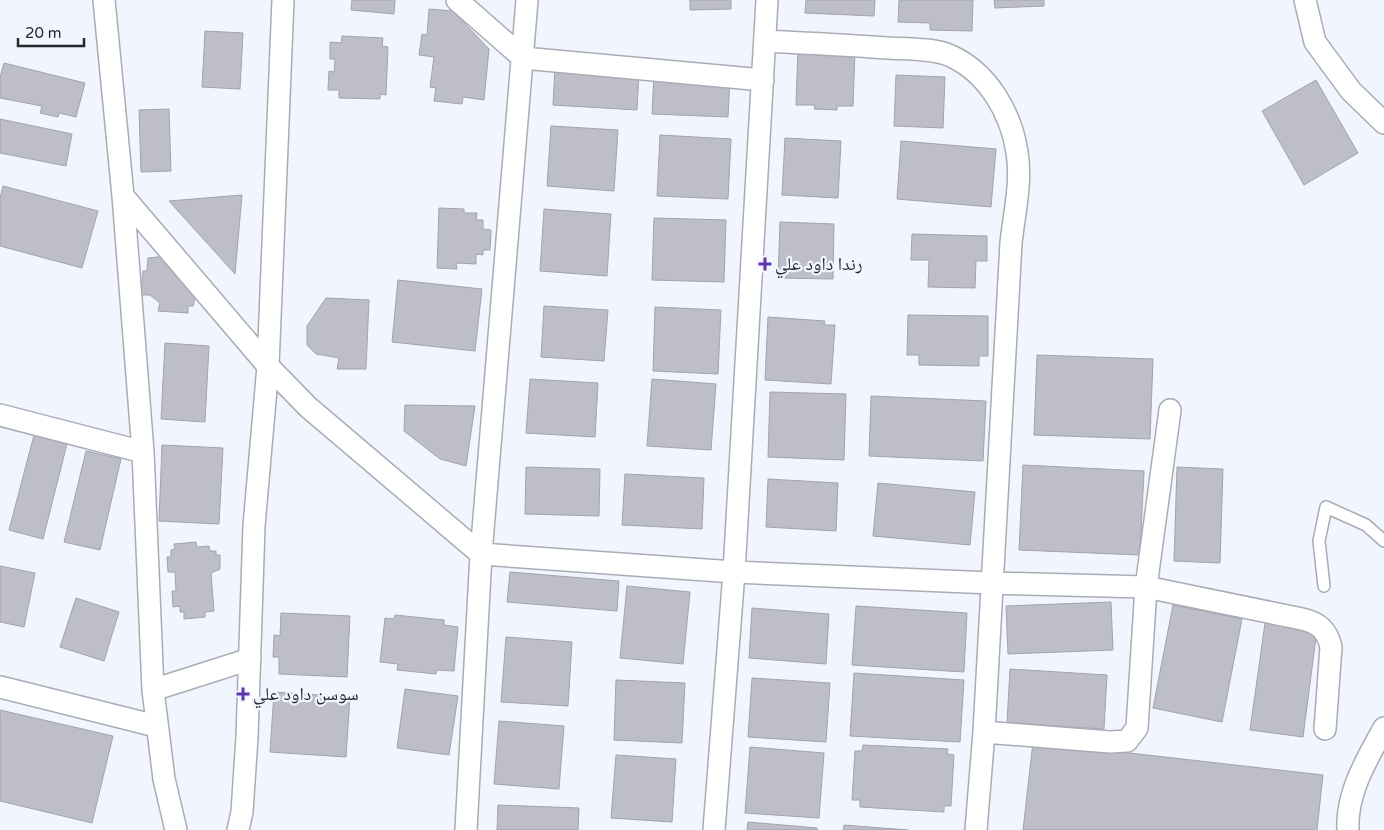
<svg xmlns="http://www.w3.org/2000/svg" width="1384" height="830" viewBox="0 0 1384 830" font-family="'Varela Round','Noto Naskh Arabic',sans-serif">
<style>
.building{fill:#bdbec7;stroke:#a2a3ac}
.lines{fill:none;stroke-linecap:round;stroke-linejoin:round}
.service-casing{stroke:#a9acb5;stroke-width:14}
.minor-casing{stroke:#a9acb5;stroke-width:24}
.service{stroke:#fff;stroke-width:11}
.minor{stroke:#fff;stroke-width:21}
.poi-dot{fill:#5e36ae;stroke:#f1f5fe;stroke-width:2}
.labels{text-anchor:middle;stroke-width:4.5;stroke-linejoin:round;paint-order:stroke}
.poi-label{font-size:18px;fill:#26282b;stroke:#f1f5fe;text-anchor:start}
</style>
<rect width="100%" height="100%" fill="#f1f5fe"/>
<path class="building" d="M352,0h43l-1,14 -43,-4z
M690,0h41v9l-41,1z
M806,0h69l-1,16 -69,-3z
M899,0h74l-1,31 -42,-1v-7l-32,-1z
M994,0h50v6l-49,2z
M429,9l24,2 36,38 -5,51 -21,-3 -1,7 -28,-3 2,-13 -6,-1 4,-30 -15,-2 3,-21 5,1z
M205,31l38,2 -3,56 -38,-2z
M342,36l41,2 -1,8 6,1 -2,48 -6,-1v5l-41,-1v-8h-11l1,-19 5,1 1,-13h-5v-17l11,1z
M798,48l57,3 -2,55h-16v4l-23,-1 1,-4h-19z
M4,63l81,20 -9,34 -17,-4 -1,4 -18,-4 2,-7 -42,-8v-21z
M555,67l84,5 -2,38 -84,-5z
M654,74l76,3 -2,40 -76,-3z
M896,75l49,2 -2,51 -49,-2z
M1316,80l42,73 -54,32 -42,-74z
M169,109l2,62 -30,1 -2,-62z
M0,119l72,15 -6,32 -66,-13z
M551,126l67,4 -4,61 -67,-5z
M660,135l71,4 -3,60 -71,-3z
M785,138l56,3 -3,57 -56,-3z
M901,141l95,8 -5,58 -94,-8z
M3,186l95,25 -16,57 -82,-22v-48z
M242,195l-7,79 -66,-73z
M439,208l25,1v4h13l-1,7h7v9l8,1 -1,20h-7v5l-7,-1v10l-20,-1 1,6 -20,-1z
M544,209l67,5 -4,62 -67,-5z
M654,218l72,2 -2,62 -72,-2z
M780,222l54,2 -1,55 -55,-1z
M912,234l75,2v25h-11l-1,27 -47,-1 1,-27h-18z
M167,256l31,32 -5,18h-5v7l-30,-2 2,-8 -10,-8h-9l2,-24h4l1,-13z
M398,280l84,9 -7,62 -83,-9z
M326,298l43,2 -3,69h-29l2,-11 -23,-4 -9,-9v-19z
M544,306l64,4 -4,51 -63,-4z
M655,307l66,3 -3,64 -65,-3z
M908,315l80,1v40h-9v10l-60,-1v-10h-12z
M768,317l57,4 -1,4h11l-4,59 -66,-4z
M165,343l44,3 -4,76 -44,-3z
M1037,355l116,4 -3,80 -116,-4z
M530,379l68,4 -3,54 -69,-4z
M652,379l64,5 -5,66 -64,-4z
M770,392l76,2 -2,66 -76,-3z
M871,396l115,5 -3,60 -114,-5z
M405,405l70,1 -9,60 -26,-7 -36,-28z
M34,435l33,9 -24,95 -34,-9z
M162,445l61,3 -4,76 -60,-3z
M86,451l35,8 -21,91 -36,-8z
M1023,465l121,6 -4,84 -121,-5z
M526,467l74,2 -1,47 -74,-2z
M1177,467l46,2 -3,94 -46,-2z
M625,474l79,4 -2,51 -80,-4z
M768,479l70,4 -2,48 -70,-4z
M878,483l97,9 -5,53 -97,-9z
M196,542l1,5 12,-1 1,5h6v4h4v14l-9,4 3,38 -9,1v5l-21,2v-7h-4v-6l-7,1 -1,-16h4l-1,-19h-7l-1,-15h4v-7l4,-1 -1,-5z
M0,566l35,7 -11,54 -24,-5z
M510,572l109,9 -2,30 -110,-9z
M627,586l63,6 -7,72 -63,-6z
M76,598l43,14 -15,49 -44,-14z
M1111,602l2,48 -105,4 -2,-48z
M1173,605l69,14 -20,103 -69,-14z
M856,606l111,7 -3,59 -112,-7z
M752,608l77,6 -3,50 -77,-6z
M281,613l69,3 -3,61 -68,-3v-17h-6l1,-22 6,1z
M395,615l49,5v5l14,2 -4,44 -17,-1 -1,4 -39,-4 1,-6 -18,-2 5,-44 9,1z
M1265,623l52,7 -14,107 -53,-7z
M506,637l66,5 -4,64 -67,-4z
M1010,669l97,6 -3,54 -97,-6z
M854,673l110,7 -4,62 -110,-6z
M752,678l78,5 -4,59 -78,-5z
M616,680l69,3 -3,60 -68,-3z
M405,689l53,7 -9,59 -52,-7z
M274,692l76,5 -4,60 -76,-5z
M0,710l113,26 -21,87 -92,-22z
M499,721l65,5 -5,63 -65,-5z
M1033,742l290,33 -6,55h-294z
M863,745l85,4 -1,5 7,1 -3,51h-7v6l-84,-5v-7h-8l3,-49h7z
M750,747l74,6 -5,65 -74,-5z
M616,755l60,4 -4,63 -61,-4z
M498,805l81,3 -1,22h-81z
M748,822l69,6v2h-70z
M844,825l64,5h-65z"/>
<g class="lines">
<g class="service-casing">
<path id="service" d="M1324,586l-5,-45 7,-34 40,18 18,16"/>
</g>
<g class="minor-casing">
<path id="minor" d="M104,0l19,196 20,256 10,238 11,89 12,51
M457,0l66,58 240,22
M1305,0l10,42 36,49 33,32
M765,41c41,2 81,4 122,7 18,1 48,0 64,8 37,17 60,57 66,96 5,30 -3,62 -6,91l-27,489 -8,98
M123,196l145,170 40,41 173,147 253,18 258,11 154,4 -9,141 -10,13 -17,1 -126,-10
M1170,410l-24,177 156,32c17,4 25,11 29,28l-6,82
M0,415l143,37
M0,687l156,39
M153,690l97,-31
M238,830l4,-18 5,-75 7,-211 14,-160 15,-366
M466,830l15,-276 46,-554
M714,830l20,-258 33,-572
M1348,830c-2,-37 19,-71 36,-102"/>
</g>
<use href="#service" class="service"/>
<use href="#minor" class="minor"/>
</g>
<g class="poi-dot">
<path d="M762.5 256.5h5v5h5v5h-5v5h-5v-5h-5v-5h5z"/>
<path d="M240.5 686.5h5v5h5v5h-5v5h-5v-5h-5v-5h5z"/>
</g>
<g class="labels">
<g class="poi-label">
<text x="775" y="270">رندا داود علي</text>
<text x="253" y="700">سوسن داود علي</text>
</g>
</g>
<path d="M18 38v8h66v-8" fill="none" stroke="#26282b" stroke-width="2.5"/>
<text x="25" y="38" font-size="15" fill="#26282b" stroke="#f1f5fe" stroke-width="4" paint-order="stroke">20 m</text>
</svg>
